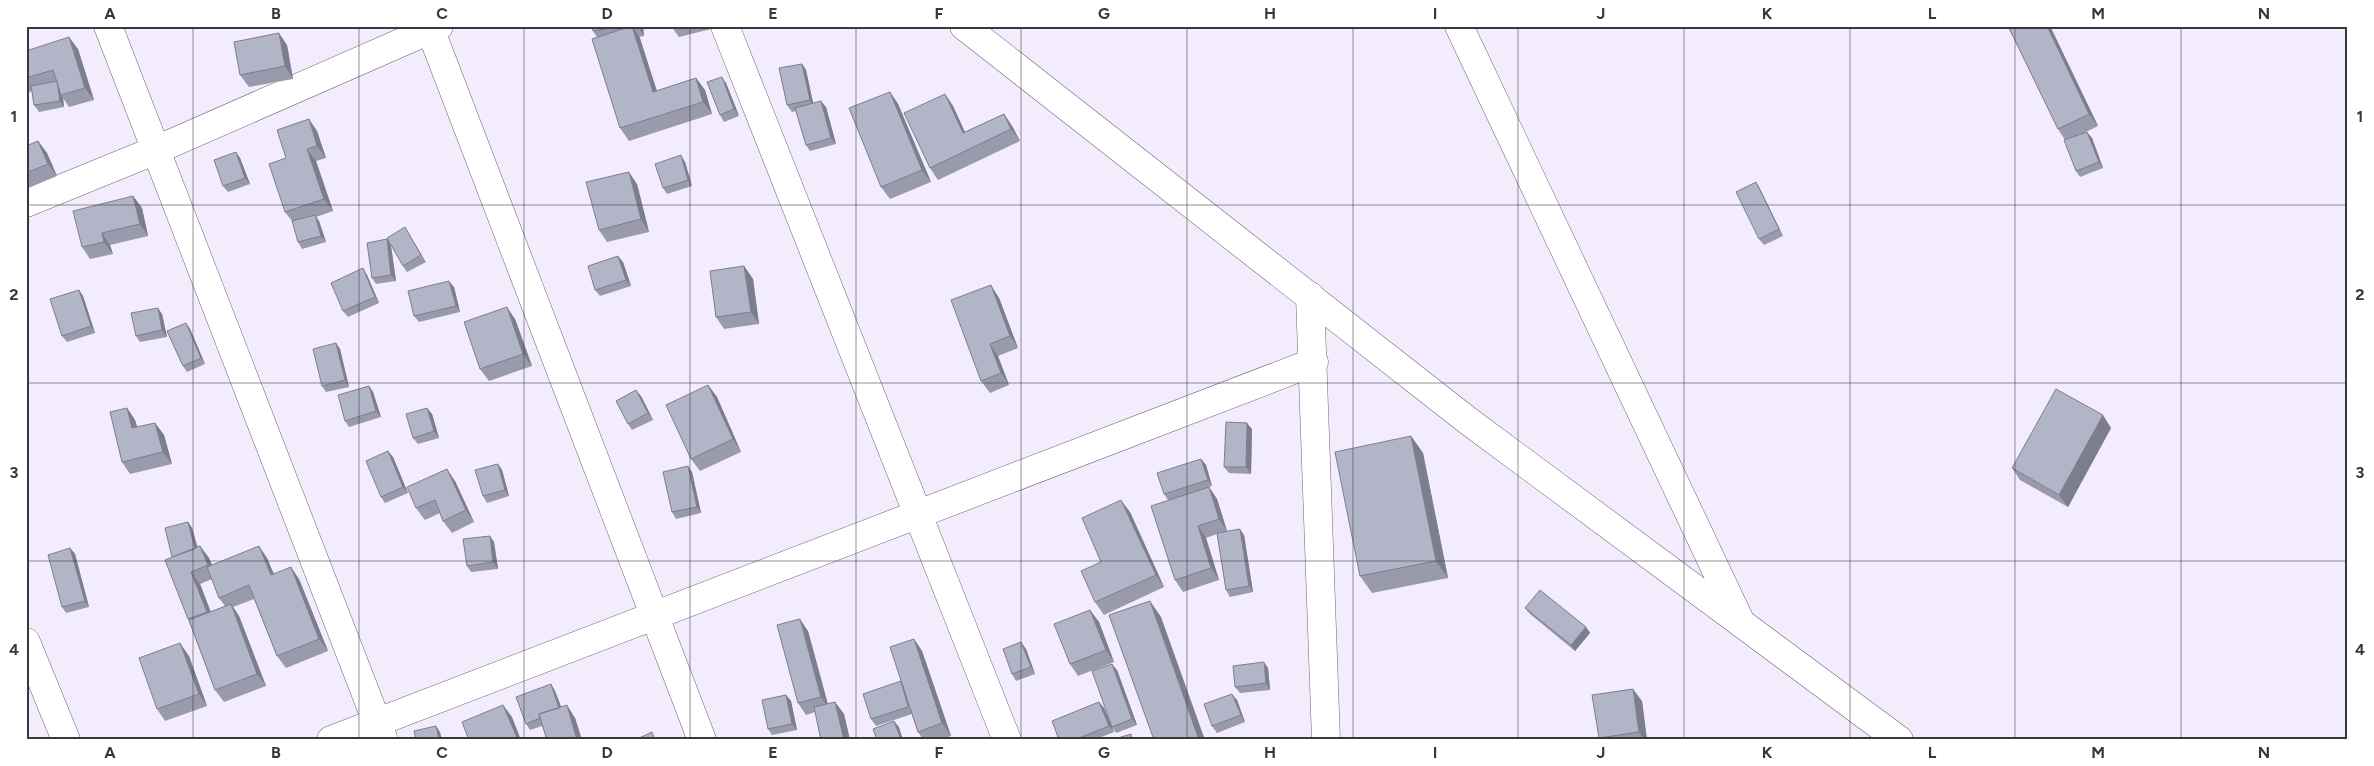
<svg xmlns="http://www.w3.org/2000/svg" width="2374" height="766" viewBox="0 0 2374 766" font-family="Figtree,sans-serif">
<style>
.lines{fill:none;stroke-linecap:round;stroke-linejoin:round}
.street-casing{stroke:#6d6577;stroke-width:29}
.primary-casing{stroke:#6d6577;stroke-width:29}
.street{stroke:#fff;stroke-width:28}
.primary{stroke:#fff;stroke-width:28}
.wall{fill:#999bac;fill-rule:evenodd}
.shaded-wall{fill:#7d7e8c}
.building{fill:#b2b4c8;stroke:#7d7e8c}
.grid{fill:none;stroke:#39363d;stroke-width:1;stroke-opacity:0.55}
.neatline{fill:none;stroke:#39363d;stroke-width:2}
.grid-label{font-size:16px;text-anchor:middle;font-weight:bold;fill:#39363d}
</style>
<rect width="100%" height="100%" fill="#f2ecfc"/>
<g class="lines">
<g class="street-casing">
<path id="street" d="M108,26l275,712
M429,26l273,714
M725,26l282,714
M1459,26l282,597
M26,203l130,-53 283,-124
M1310,296l16,444
M26,642l40,98
M331,740l983,-378"/>
</g>
<g class="primary-casing">
<path id="primary" d="M964,26l503,394 432,320"/>
</g>
<use href="#street" class="street"/>
<use href="#primary" class="primary"/>
</g>
<path class="wall" d="M213,26h9l-7,3z
M592,26h51l1,10 -5,1 18,54 39,-13 9,12 7,24 -83,27 -9,-13 -23,-91 -4,-6z
M671,26h40v3l-32,8z
M2008,26h42l48,100 -14,7 8,5 11,30 -23,9 -4,-6 -11,-31 -7,-11z
M287,45l6,34 -44,8 -9,-12z
M78,49l16,51 -25,7 -6,-9 1,9 -25,5 -5,-7 -2,-14 -6,2v-42z
M802,64l4,6 7,33 13,4 10,37 -26,7 -4,-6 -10,-34 -4,1 -5,-7z
M726,83l13,33 -15,6 -4,-7z
M890,92l8,12 33,78 -41,17 -9,-12z
M945,94l8,12 12,26 39,-18 8,12 8,15 -82,39 -8,-12z
M317,131l9,27 -10,3 17,50 -17,6 3,4 7,21 -24,7 -4,-7 -6,-21 -7,-9 1,-54z
M38,141l9,12 10,23 -31,13v-45l1,2z
M236,152l4,6 10,26 -22,8 -5,-6z
M685,162l7,24 -25,8 -4,-6z
M1756,182l4,7 23,47 -19,9 -5,-6z
M637,184l12,48 -42,10 -8,-12z
M133,196l9,12 6,28 -38,9 3,9 -23,5 -8,-12z
M405,227l21,35 -19,10 -4,-6z
M387,239l4,7 5,35 -20,3 -4,-6z
M623,262l8,24 -31,10 -5,-6z
M744,266l9,13 6,45 -35,5 -8,-12z
M367,275l12,28 -31,14 -5,-6z
M454,287l6,25 -41,10 -5,-6z
M79,290l4,6 12,37 -28,9 -5,-6z
M999,298l19,50 -20,8 11,29 -19,8 -9,-12z
M162,314l5,23 -27,5 -4,-6z
M515,319l17,47 -43,15 -9,-12z
M186,323l4,6 15,35 -18,8 -4,-6z
M336,343l4,6 9,38 -23,5 -4,-6z
M708,385l9,12 24,55 -41,19 -9,-12z
M369,386l4,6 8,25 -32,10 -4,-6z
M641,396l12,24 -21,10 -4,-6z
M127,408l8,12 2,7 18,-4 9,12 8,29 -42,10 -8,-12z
M427,408l5,6 7,24 -21,6 -5,-6z
M2111,428l-43,79 -48,-27 -8,-12z
M1252,429l-1,45 -22,-1 -5,-6z
M1411,436l12,17 25,125 -76,15 -12,-17z
M393,457l15,36 -23,10 -4,-6z
M1201,459l5,6 6,21 -3,1 8,12 10,32 17,4 9,57 -23,5 -4,-7 -9,-56 -11,4 13,42 -36,12 -8,-12 -7,-80 -4,-6z
M498,464l4,6 7,26 -22,7 -4,-7z
M692,472l9,41 -25,6 -4,-7z
M455,481l19,41 -22,11 -9,-12 -3,-8 -15,7 -9,-12z
M1130,512l34,75 -60,28 -9,-13 6,-40z
M188,522l4,6 6,20 2,-2 9,12 3,7 55,-7 7,16 25,5 29,72 -42,17 -9,-12 -23,-57 -21,8 6,9 27,70 -42,16 -9,-12 -27,-71zM212,579l7,19 6,8 -14,6 -11,-28z
M494,542l4,27 -27,3 -4,-6z
M70,548l5,6 14,53 -23,6 -4,-6z
M1525,608l61,19 4,6 -15,18 -45,-37z
M1090,610l9,12 15,40 -36,14 -8,-12z
M808,631l20,73 7,-2 9,12 6,26h-29l-6,-28 -9,3 -8,-12z
M914,639l8,12 29,85 -13,4h-21l5,-2 -4,-6 -6,-18 -36,12 -5,-7 31,-36z
M1026,649l9,25 -19,7 -4,-7z
M189,656l18,50 -42,15 -8,-12z
M1268,668l2,22 -30,3 -5,-6z
M1117,670l20,55 -21,8 -4,-6z
M551,684l4,7 6,16 14,11 7,22h-35l-5,-14 -12,4 -4,-6z
M786,695l5,6 6,29 -25,5 -4,-6z
M1237,700l8,22 -28,11 -5,-7z
M1642,701l5,39h-47l-1,-2z
M1099,702l5,6 10,24 -20,8h-35z"/>
<path class="shaded-wall" d="M632,26l8,12 21,66 -8,-12z
M638,26h5l1,10z
M2047,26h3l48,100 -9,-12z
M279,33l8,12 6,34 -8,-13z
M69,37l9,12 16,51 -9,-12z
M802,64l4,6 8,37 -4,-7z
M722,77l4,6 13,33 -5,-7z
M696,78l9,12 7,24 -9,-12z
M57,81l4,14 2,3 1,9 -4,-6z
M890,92l8,12 33,78 -9,-12z
M945,94l8,12 18,40 -8,-13z
M821,101l5,6 10,37 -5,-6z
M1004,114l8,12 8,15 -9,-12z
M309,119l8,12 9,27 -9,-12z
M2087,132l5,6 11,30 -4,-6z
M38,141l9,12 10,23 -9,-12z
M307,149l9,12 17,50 -9,-12z
M236,152l4,6 10,26 -5,-6z
M681,155l4,7 7,24 -4,-6z
M629,172l8,12 12,48 -8,-13z
M1756,182l4,7 23,47 -4,-7z
M133,196l9,12 6,28 -8,-12z
M315,215l4,6 7,21 -5,-6z
M102,233l8,12 3,9 -9,-12z
M387,239l4,7 5,35 -5,-6z
M618,256l5,6 8,24 -5,-6z
M744,266l9,13 6,45 -8,-12z
M363,268l4,7 12,28 -4,-6z
M449,281l5,6 6,25 -4,-6z
M991,285l8,13 19,50 -8,-12z
M79,290l4,6 12,37 -4,-7z
M507,307l8,12 17,47 -9,-12z
M158,308l4,6 5,23 -5,-7z
M186,323l4,6 15,35 -4,-6z
M336,343l4,6 9,38 -4,-7z
M990,344l8,12 11,29 -8,-12z
M708,385l9,12 24,55 -8,-13z
M369,386l4,6 8,25 -5,-6z
M636,390l5,6 12,24 -5,-7z
M127,408l8,12 6,20 -9,-12z
M427,408l5,6 7,24 -5,-7z
M2103,415l8,13 -43,79 -9,-12z
M155,423l9,12 8,29 -9,-12z
M1247,423l5,6 -1,45 -5,-7z
M1411,436l12,17 25,125 -12,-17z
M388,451l5,6 15,36 -5,-6z
M1201,459l5,6 6,21 -4,-6z
M498,464l4,6 7,26 -4,-6z
M688,466l4,6 9,41 -4,-6z
M447,469l8,12 19,41 -8,-12z
M1209,487l8,12 10,32 -8,-12z
M1121,500l9,12 34,75 -8,-12z
M188,522l4,6 8,30 -4,-6z
M1198,526l8,12 13,42 -8,-12z
M1240,529l4,6 9,57 -4,-6z
M490,536l4,6 4,27 -5,-7z
M200,546l9,12 8,19 -9,-12z
M259,546l8,12 12,29 -8,-12z
M70,548l5,6 14,53 -4,-6z
M291,567l8,12 29,72 -9,-12z
M191,572l9,12 15,40 -8,-12z
M1150,601l11,16 44,123h-6z
M231,604l8,12 27,70 -9,-12z
M1090,610l9,12 15,40 -8,-12z
M800,619l8,12 21,78 -8,-12z
M1586,627l4,6 -15,18 -4,-6z
M914,639l8,12 29,85 -9,-13z
M1021,642l5,7 9,25 -4,-7z
M180,643l9,13 18,50 -8,-12z
M1264,662l4,6 2,22 -4,-7z
M1112,664l5,6 20,55 -5,-6z
M551,684l4,7 10,26 -5,-6z
M1633,689l9,12 5,39h-3l-5,-8z
M1232,694l5,6 8,22 -4,-7z
M786,695l5,6 6,29 -5,-6z
M835,702l9,12 6,26h-6z
M1099,702l5,6 10,24 -5,-6z
M503,705l9,12 9,23h-3z
M567,705l8,13 7,22h-5z
M894,721l5,6 4,13h-2z
M436,726l4,6 2,8h-3z"/>
<path class="building" d="M592,26h30l-29,5z
M632,26l21,66 43,-14 7,24 -83,26 -28,-89z
M2008,26h39l42,88 -31,15z
M279,33l6,33 -45,9 -6,-33z
M69,37l16,51 -24,7 -8,-25 -27,8v-27z
M802,64l8,36 -23,5 -8,-37z
M722,77l12,32 -14,6 -13,-33z
M57,81l3,20 -26,4 -3,-19z
M890,92l32,78 -41,17 -32,-79z
M945,94l18,39 41,-19 7,15 -81,39 -26,-55z
M821,101l10,37 -25,7 -11,-37z
M309,119l8,27 -10,3 17,50 -39,13 -16,-48 17,-6 -9,-28z
M2087,132l12,30 -23,9 -12,-31z
M38,141l10,23 -22,9v-27z
M236,152l9,26 -22,8 -9,-26z
M681,155l7,25 -25,8 -8,-24z
M629,172l12,47 -42,11 -13,-48z
M1756,182l23,47 -20,10 -23,-47z
M133,196l7,28 -38,9 2,9 -22,5 -9,-36z
M315,215l6,21 -23,6 -6,-21z
M405,227l16,28 -18,11 -16,-28z
M387,239l4,36 -19,3 -5,-35z
M618,256l8,24 -31,10 -7,-24z
M744,266l7,46 -35,5 -6,-46z
M363,268l12,29 -32,14 -12,-28z
M449,281l7,25 -42,10 -6,-25z
M991,285l19,51 -20,8 11,29 -20,8 -30,-81z
M79,290l12,36 -29,10 -12,-37z
M507,307l16,47 -43,15 -16,-47z
M158,308l4,22 -26,6 -5,-23z
M186,323l15,35 -18,8 -16,-35z
M336,343l9,37 -23,6 -9,-37z
M708,385l25,54 -42,20 -25,-54z
M369,386l7,25 -31,10 -7,-26z
M2056,389l47,26 -44,80 -47,-27z
M636,390l12,23 -20,11 -12,-23z
M127,408l5,20 23,-5 8,29 -41,10 -12,-50z
M427,408l7,23 -21,7 -7,-24z
M1226,422l21,1 -1,44h-22z
M1411,436l25,125 -76,15 -25,-124z
M388,451l15,36 -22,10 -15,-36z
M1201,459l7,21 -44,14 -7,-21z
M498,464l7,26 -22,6 -8,-26z
M688,466l9,41 -25,5 -9,-40z
M447,469l19,41 -23,11 -8,-21 -19,8 -9,-21z
M1209,487l10,32 -21,7 13,42 -36,12 -24,-74z
M1121,500l35,75 -61,27 -14,-31 20,-9 -19,-44z
M188,522l7,27 -23,8 -7,-29z
M1240,529l9,57 -23,4 -9,-57z
M490,536l3,26 -26,4 -4,-27z
M200,546l8,19 -17,7 16,40 -19,7 -23,-59z
M259,546l12,29 20,-8 28,72 -42,17 -28,-71 -30,13 -12,-31z
M70,548l15,53 -23,6 -14,-52z
M1540,590l46,37 -15,18 -46,-37z
M1150,601l49,139h-45l-45,-125z
M231,604l26,70 -42,16 -26,-70z
M1090,610l16,40 -36,14 -16,-40z
M800,619l21,78 -23,6 -21,-78z
M914,639l28,84 -24,9 -28,-85z
M1021,642l10,25 -19,7 -9,-25z
M180,643l19,51 -42,15 -18,-51z
M1264,662l2,21 -31,4 -2,-21z
M1112,664l20,55 -20,8 -20,-56z
M901,681l7,26 -37,12 -8,-25z
M551,684l8,24 -20,6 1,4 -14,6 -10,-27z
M1633,689l6,43 -40,6 -7,-43z
M1232,694l9,21 -29,11 -8,-22z
M786,695l6,29 -24,5 -6,-29z
M835,702l9,38h-23l-7,-33z
M1099,702l10,24 -35,14h-15l-7,-19z
M503,705l15,35h-49l-7,-18z
M567,705l10,35h-30l-8,-26z
M894,721l7,19h-24l-4,-11z
M436,726l3,14h-23l-2,-9z
M652,732l3,8h-18v-1z
M1131,734l1,6h-21z"/>
<path class="grid" d="M193,26v714M359,26v714M524,26v714M690,26v714M856,26v714M1021,26v714M1187,26v714M1353,26v714M1518,26v714M1684,26v714M1850,26v714M2015,26v714M2181,26v714M26,205h2322M26,383h2322M26,561h2322"/>
<rect width="2374" height="766" fill="none" stroke="#ffffff" stroke-width="55"/>
<rect x="28" y="28" width="2318" height="710" class="neatline"/>
<g class="grid-label">
<text x="110" y="19">A</text>
<text x="276" y="19">B</text>
<text x="442" y="19">C</text>
<text x="607" y="19">D</text>
<text x="773" y="19">E</text>
<text x="939" y="19">F</text>
<text x="1104" y="19">G</text>
<text x="1270" y="19">H</text>
<text x="1435" y="19">I</text>
<text x="1601" y="19">J</text>
<text x="1767" y="19">K</text>
<text x="1932" y="19">L</text>
<text x="2098" y="19">M</text>
<text x="2264" y="19">N</text>
<text x="14" y="122">1</text>
<text x="2360" y="122">1</text>
<text x="14" y="300">2</text>
<text x="2360" y="300">2</text>
<text x="14" y="478">3</text>
<text x="2360" y="478">3</text>
<text x="14" y="655">4</text>
<text x="2360" y="655">4</text>
<text x="110" y="758">A</text>
<text x="276" y="758">B</text>
<text x="442" y="758">C</text>
<text x="607" y="758">D</text>
<text x="773" y="758">E</text>
<text x="939" y="758">F</text>
<text x="1104" y="758">G</text>
<text x="1270" y="758">H</text>
<text x="1435" y="758">I</text>
<text x="1601" y="758">J</text>
<text x="1767" y="758">K</text>
<text x="1932" y="758">L</text>
<text x="2098" y="758">M</text>
<text x="2264" y="758">N</text>
</g>
</svg>
